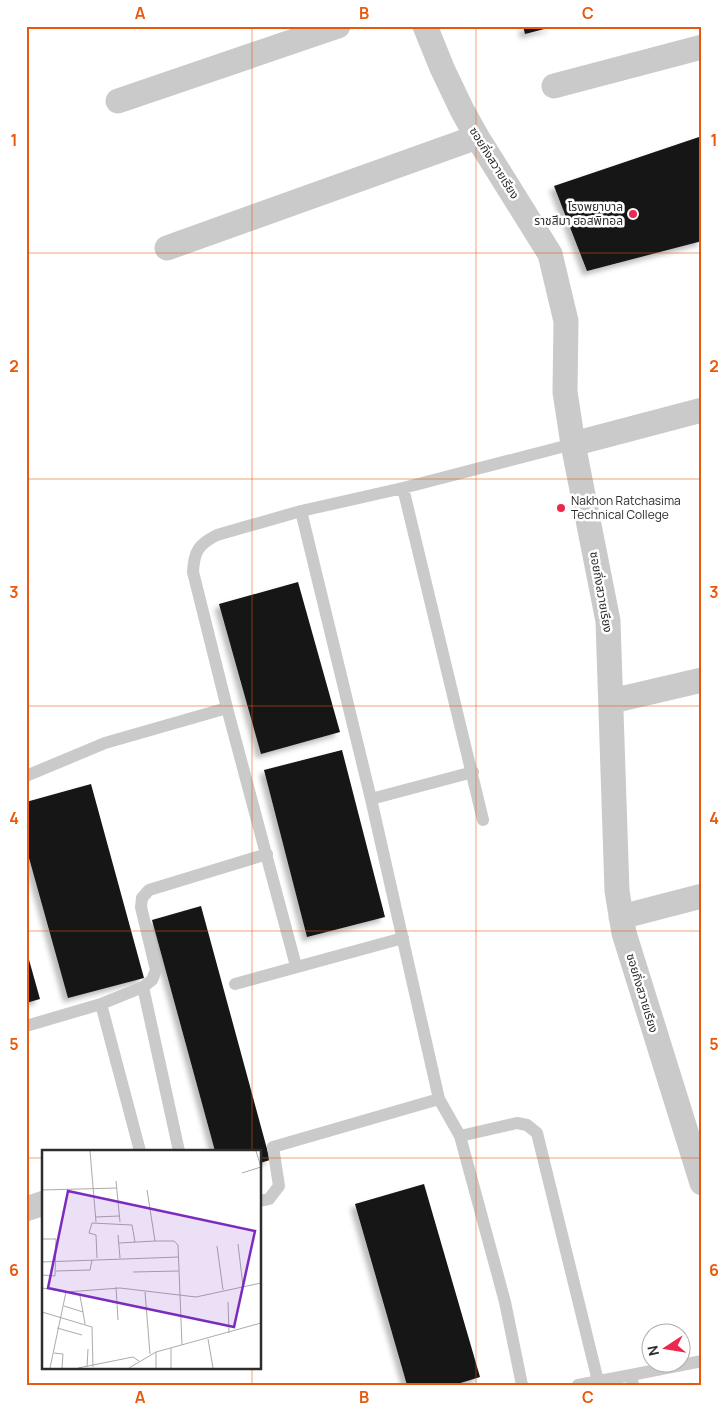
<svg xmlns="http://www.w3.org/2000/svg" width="728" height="1411" viewBox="0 0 728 1411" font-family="Manrope,'Noto Sans Thai',sans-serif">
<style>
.building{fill:#141414;filter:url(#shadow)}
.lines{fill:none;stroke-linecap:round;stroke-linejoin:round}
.lane{stroke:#cacaca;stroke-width:12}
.street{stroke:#cacaca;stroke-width:25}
.grid{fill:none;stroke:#e8590c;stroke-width:1;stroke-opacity:0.55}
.poi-dot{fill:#ed2750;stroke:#fff;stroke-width:2}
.labels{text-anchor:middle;stroke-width:5;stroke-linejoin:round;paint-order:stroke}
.street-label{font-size:12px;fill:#2d2d2d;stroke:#fff}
.poi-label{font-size:12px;fill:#2d2d2d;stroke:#fff;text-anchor:end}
.inset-road{fill:none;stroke:#ababab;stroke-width:1}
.view{fill:#7b2cbf;fill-opacity:0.15;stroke:#7b2cbf;stroke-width:2.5}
.inset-edge{fill:none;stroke:#2d2d2d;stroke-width:2.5}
.neatline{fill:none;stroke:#e8590c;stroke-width:2}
.grid-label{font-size:16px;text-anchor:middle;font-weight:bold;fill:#e8590c}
</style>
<defs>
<filter id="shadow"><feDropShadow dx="-4.5" dy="4.5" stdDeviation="2.5" flood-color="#0004"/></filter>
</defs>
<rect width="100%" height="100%" fill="#fff"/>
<path class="building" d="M523,26h29v1l-27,7z
M702,136v105l-115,30 -33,-85z
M298,582l42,150 -79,22 -42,-150z
M342,750l43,167 -78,20 -43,-167z
M91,784l53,194 -76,20 -42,-151v-45z
M201,906l69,254 -10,3v-12h-45l-63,-231z
M26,949l14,50 -14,4z
M424,1184l56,193 -26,8h-47l-52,-181z"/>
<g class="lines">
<path class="lane" d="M403,488l80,332
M301,511l70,288 68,300 21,37 45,166 17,83
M227,708l69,258
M26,776l79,-33 122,-35 -34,-136c1,-21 6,-28 24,-37l84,-24 102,-23 170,-44
M371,799l102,-27
M235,984l168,-46
M143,987l36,164
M101,1004l39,147
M26,1026l75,-22 42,-17 9,-7 4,-10 -15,-63 1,-9 7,-8 118,-36
M460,1136l57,-13 10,2 10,8 61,248
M260,1201l9,-2 10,-13 -6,-39 166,-48
M631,1375l71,-14
M578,1385l53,-10 2,10"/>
<path class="street" d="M425,26l17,42 20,42 15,27 73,117 16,67 -1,71 8,52 35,177 9,270 7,42 78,250
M554,86l148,-39
M118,101l220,-75
M167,248l310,-111
M573,444l129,-34
M612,701l90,-21
M621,917l81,-21
M26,1209l18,-6"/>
</g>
<path class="grid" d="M252,26v1125M476,26v1359M26,253h676M26,479h676M26,706h676M26,931h676M26,1158h18M260,1158h442M252,1367v18"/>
<g class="poi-dot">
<circle cx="633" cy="214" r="5"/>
<circle cx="561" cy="508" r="5"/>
</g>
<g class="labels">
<g class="street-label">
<text transform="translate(494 163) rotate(58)" y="4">ซอยกิ่งสวายเรียง</text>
<text transform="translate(601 592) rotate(80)" y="4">ซอยกิ่งสวายเรียง</text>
<text transform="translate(642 993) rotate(73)" y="4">ซอยกิ่งสวายเรียง</text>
</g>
<g class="poi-label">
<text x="623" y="211">โรงพยาบาล<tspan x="623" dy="14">ราชสีมา ฮอสพิทอล</tspan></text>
<text x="571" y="505" text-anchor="start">Nakhon Ratchasima<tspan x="571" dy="14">Technical College</tspan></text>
</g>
</g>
<g transform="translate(42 1150)">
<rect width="219" height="219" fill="#fff"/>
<path class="inset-road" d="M48,1l6,71M214,1l5,16M200,23l19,-6M74,31l4,41M0,40l75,-2M105,40l8,51h19l4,4 4,100M54,67l23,-1M76,85l2,23M0,89h14l-1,37 -13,-1M77,93l36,-2M196,94l5,42M175,96l6,44M55,108l-1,-23 -7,-2 3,-10 40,2 3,17M0,112l137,-5M14,121l34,-1 2,-10M91,122l46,-1M74,137l2,33M0,138l24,4 54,-4 76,9 65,-14M103,142l5,62M38,146l3,16M186,152l1,31M22,156l19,6 2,12M0,162l50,15 1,40M15,178l25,7M166,189l5,29M129,198v20M114,202v16M12,203l9,1 -1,14M45,217l1,-18M8,218l16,-76M36,218l55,-11 6,4M87,218l27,-16 105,-29"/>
<path class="view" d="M26,41l187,40 -21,96 -186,-39z"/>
<rect width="219" height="219" class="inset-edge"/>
</g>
<rect width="728" height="1411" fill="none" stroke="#ffffff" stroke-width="55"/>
<g transform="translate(666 1348) rotate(258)"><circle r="24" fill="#ffffff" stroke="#ababab"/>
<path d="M0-4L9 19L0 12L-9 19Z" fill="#ed2750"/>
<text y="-8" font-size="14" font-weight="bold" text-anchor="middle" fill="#2d2d2d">N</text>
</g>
<rect x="28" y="28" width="672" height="1356" class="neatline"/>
<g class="grid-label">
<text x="140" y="19">A</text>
<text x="364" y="19">B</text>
<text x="588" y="19">C</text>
<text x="14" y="146">1</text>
<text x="714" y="146">1</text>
<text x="14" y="372">2</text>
<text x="714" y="372">2</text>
<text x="14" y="598">3</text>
<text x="714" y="598">3</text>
<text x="14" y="824">4</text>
<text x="714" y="824">4</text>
<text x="14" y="1050">5</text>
<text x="714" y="1050">5</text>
<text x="14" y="1276">6</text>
<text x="714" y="1276">6</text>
<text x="140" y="1403">A</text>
<text x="364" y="1403">B</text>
<text x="588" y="1403">C</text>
</g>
</svg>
